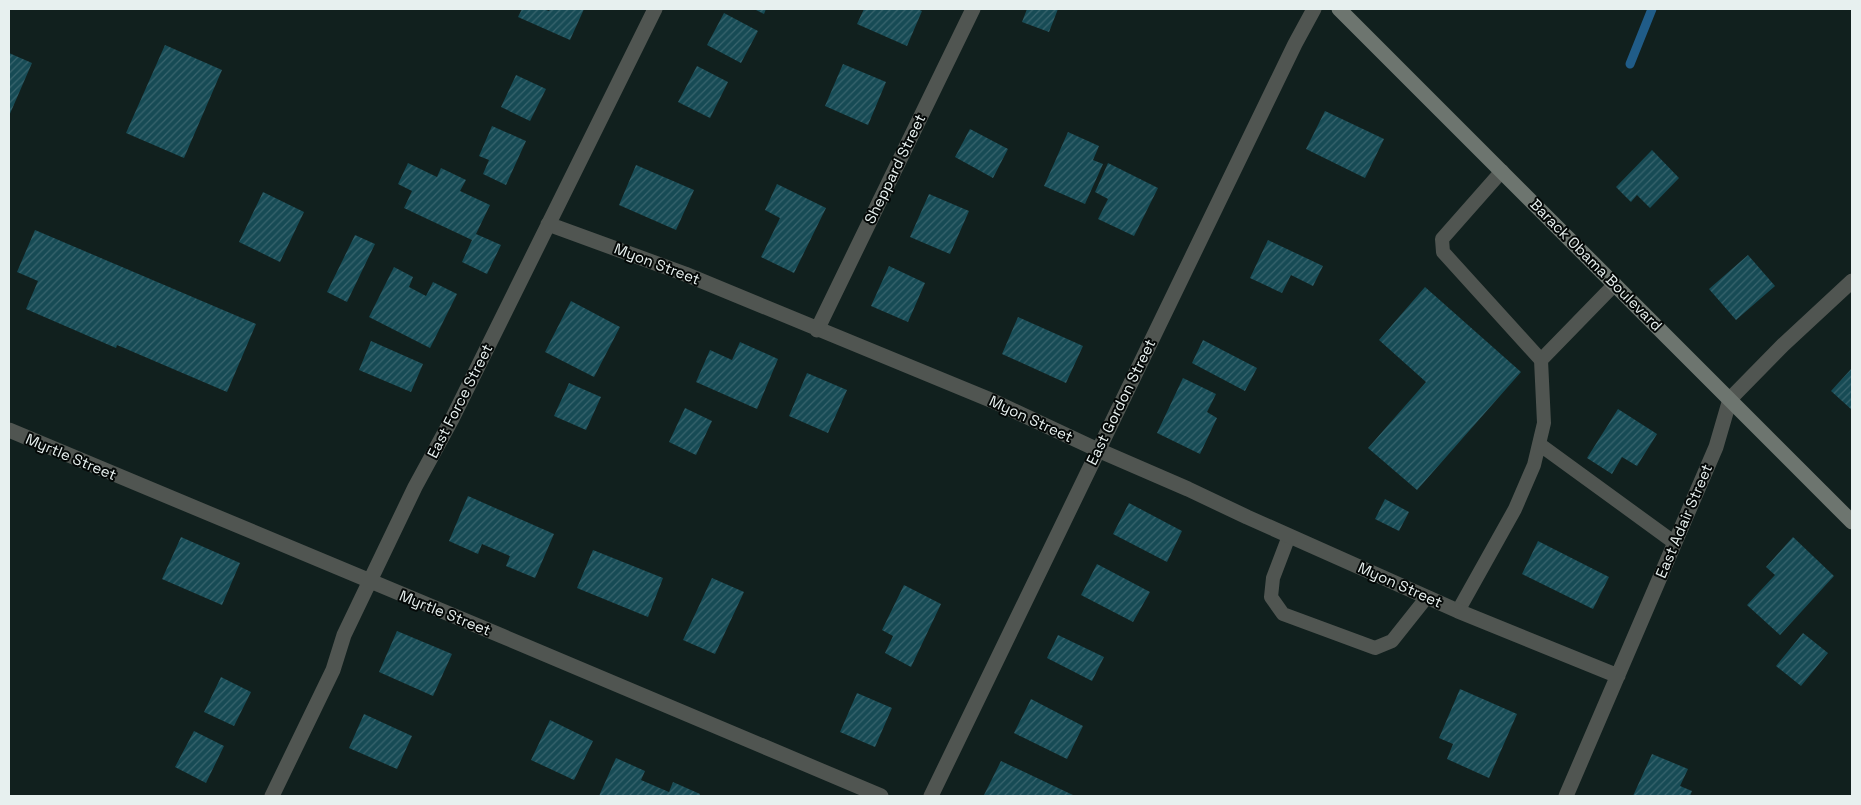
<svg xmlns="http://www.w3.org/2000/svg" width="1861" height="805" viewBox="0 0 1861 805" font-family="'Space Grotesk',sans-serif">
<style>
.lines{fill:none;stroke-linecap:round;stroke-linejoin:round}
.stream{stroke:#205c88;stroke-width:9}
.building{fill:url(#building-hatch)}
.service{stroke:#505551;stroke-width:14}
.minor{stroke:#505551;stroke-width:15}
.tertiary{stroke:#505551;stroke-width:15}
.secondary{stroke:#6d756f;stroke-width:15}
.labels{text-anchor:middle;stroke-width:4;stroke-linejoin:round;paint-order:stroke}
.street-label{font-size:15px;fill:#e7f0ef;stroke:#040807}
</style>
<defs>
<pattern id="building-hatch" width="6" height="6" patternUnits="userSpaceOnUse" patternTransform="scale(1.25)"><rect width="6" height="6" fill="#174b55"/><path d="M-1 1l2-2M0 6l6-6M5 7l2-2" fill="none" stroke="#39656e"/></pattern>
</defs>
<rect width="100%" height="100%" fill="#11201e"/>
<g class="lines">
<path class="stream" d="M1630,64l22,-55"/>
</g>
<path class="building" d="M522,9h21l6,2 1,-2h34l-14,31 -52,-23z
M754,9h12l-2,5z
M864,9h53l5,2 -15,35 -50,-22z
M1027,9h31l-9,23 -27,-10z
M724,13l34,18 -17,32 -34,-18z
M165,45l57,25 -38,88 -58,-25z
M9,53l23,10 -23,53z
M843,64l43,18 -18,43 -43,-19z
M697,66l31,16 -18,36 -32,-16z
M516,75l30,14 -16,32 -29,-14z
M1325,111l59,28 -19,39 -59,-29z
M492,126l34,15 -20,44 -23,-11 6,-14 -10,-4z
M970,129l38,20 -15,29 -38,-21z
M1068,132l31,14 -6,14 10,4 -18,40 -41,-18z
M1652,150l27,28 -29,30 -13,-13 -6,7 -15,-15z
M408,163l29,14 4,-9 25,12 -6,11 30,14 -14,29 25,11 -14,29 -25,-12 10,-22 -68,-32 8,-17 -14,-7z
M1108,163l50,25 -24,48 -36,-17 10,-20 -13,-7z
M636,165l58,25 -18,40 -57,-25z
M777,184l49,24 -32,65 -33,-16 19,-39 -15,-8z
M263,192l41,20 -24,50 -41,-20z
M929,194l40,17 -19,43 -40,-17z
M35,230l221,94 -29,68 -110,-47 -1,3 -90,-39 12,-28 -21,-9z
M355,235l20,9 -28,58 -20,-10z
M1268,240l55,26 -10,20 -22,-11 -9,18 -32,-15z
M1748,255l27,31 -39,34 -27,-31z
M889,266l36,17 -17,39 -37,-16z
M394,267l19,10 -4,10 17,9 7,-14 24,12 -27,54 -61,-31z
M1425,287l96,85 -104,118 -49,-42 58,-66 -47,-42z
M571,301l49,26 -26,50 -49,-25z
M1018,317l65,29 -17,37 -64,-29z
M1203,340l54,28 -12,23 -53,-28z
M371,341l52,23 -12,28 -52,-22z
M740,342l38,17 -21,50 -61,-27 14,-32 22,10z
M1852,368v42l-21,-19z
M807,373l40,17 -19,43 -39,-17z
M1183,378l33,16 -9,18 10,6 -17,36 -43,-21z
M569,383l32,14 -15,33 -32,-14z
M685,408l27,13 -16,34 -27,-13z
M1618,409l39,25 -20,32 -15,-9 -10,17 -25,-16z
M468,496l86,38 -19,44 -29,-12 4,-10 -28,-12 -4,10 -29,-13z
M1385,499l24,13 -10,19 -24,-12z
M1129,503l53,28 -15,31 -54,-28z
M181,537l59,26 -18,42 -60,-26z
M1793,537l41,39 -54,59 -33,-30 28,-30 -9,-8z
M1538,541l71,36 -16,32 -71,-35z
M593,550l70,28 -15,39 -71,-29z
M1097,564l53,28 -17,30 -52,-27z
M712,578l32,14 -29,62 -32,-14z
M904,585l37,19 -30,63 -26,-14 8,-17 -11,-6z
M397,631l55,23 -19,42 -54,-24z
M1803,633l25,20 -27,33 -25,-20z
M1058,635l46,22 -12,24 -45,-23z
M221,677l30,15 -17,34 -30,-14z
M1460,689l57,25 -28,64 -42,-19 6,-15 -14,-6z
M857,693l35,15 -17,39 -35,-15z
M1031,699l52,27 -16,33 -53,-26z
M364,714l48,22 -15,33 -48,-21z
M550,720l43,21 -19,39 -43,-20z
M194,731l30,15 -18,37 -31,-16z
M1652,754l36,15 -8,17 12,5 -2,5h-57z
M616,758l29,13 -4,9 28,12 4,-10 27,12v2h-101z
M1001,761l74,35h-89l-2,-1z"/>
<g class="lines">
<path class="service" d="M1541,360l74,-76
M1539,444l136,99
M1289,536l-16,42 -2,19 12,17 92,34 17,-7 35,-44
M1458,611l57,-102 19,-44 10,-42 -3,-63 -98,-108 -1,-13 60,-68"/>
<path class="minor" d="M548,224l137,50 308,127 105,49 90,39 59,28 211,94 160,65
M817,330l156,-321
M9,430l493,206 379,160
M272,796l61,-126 11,-35 71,-148 37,-68 203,-410
M1566,796l150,-349 14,-48 53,-54 69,-64"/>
<path class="tertiary" d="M931,796l364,-752 19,-35"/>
<path class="secondary" d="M1339,9l513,513"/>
</g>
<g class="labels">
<g class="street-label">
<text transform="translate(895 169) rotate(-64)" y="5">Sheppard Street</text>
<text transform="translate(657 264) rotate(21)" y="5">Myon Street</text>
<text transform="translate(1596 265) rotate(45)" y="5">Barack Obama Boulevard</text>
<text transform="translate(460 401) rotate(-63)" y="5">East Force Street</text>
<text transform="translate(1121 402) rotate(-64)" y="5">East Gordon Street</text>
<text transform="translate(1031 419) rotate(25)" y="5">Myon Street</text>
<text transform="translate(71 457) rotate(23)" y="5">Myrtle Street</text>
<text transform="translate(1684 521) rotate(-67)" y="5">East Adair Street</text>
<text transform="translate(1400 585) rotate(24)" y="5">Myon Street</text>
<text transform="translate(445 613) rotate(22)" y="5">Myrtle Street</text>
</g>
</g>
<rect width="1861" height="805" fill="none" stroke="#e7f0ef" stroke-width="20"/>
</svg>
